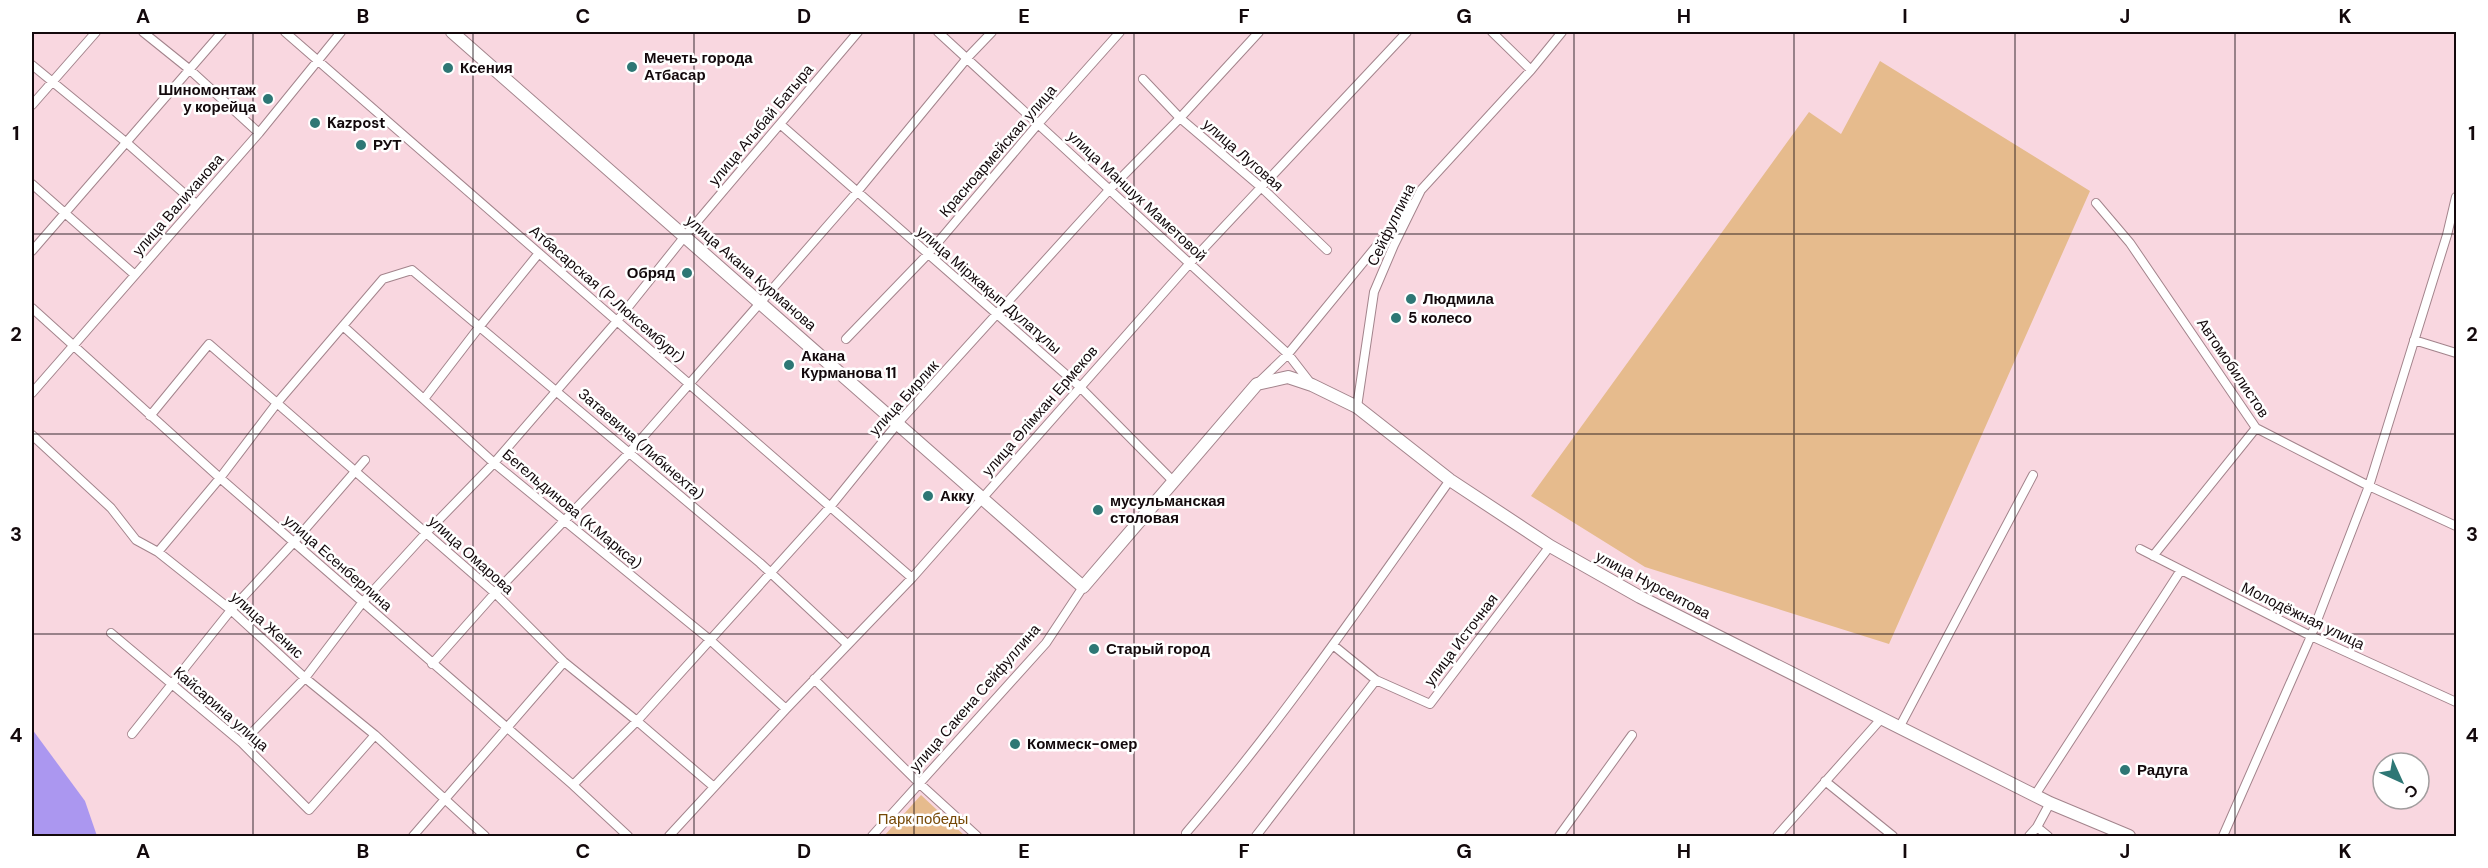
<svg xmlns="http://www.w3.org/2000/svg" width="2488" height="868" viewBox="0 0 2488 868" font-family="'DM Sans',sans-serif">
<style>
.green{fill:#e6bb8d}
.water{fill:#ab97f0}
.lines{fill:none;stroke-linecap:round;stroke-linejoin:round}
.street-casing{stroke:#a3848c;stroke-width:10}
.secondary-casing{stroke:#a3848c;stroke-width:14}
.street{stroke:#fff;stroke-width:8}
.secondary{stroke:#fff;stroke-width:12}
.grid{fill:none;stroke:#13090c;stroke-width:1.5;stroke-opacity:0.55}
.poi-dot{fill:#2e7775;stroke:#fff;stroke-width:2}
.labels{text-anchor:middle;stroke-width:5;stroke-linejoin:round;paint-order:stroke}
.poi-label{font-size:15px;font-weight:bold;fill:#13090c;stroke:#fff;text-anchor:start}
.street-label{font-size:15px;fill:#13090c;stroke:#fff}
.park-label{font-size:15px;fill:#764906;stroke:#fff}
.neatline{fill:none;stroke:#13090c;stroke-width:2}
.grid-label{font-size:20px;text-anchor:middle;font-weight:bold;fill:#13090c}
</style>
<rect width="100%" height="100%" fill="#f9d7e0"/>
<path class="green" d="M1880,61l210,130 -201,453 -244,-77 -114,-71 278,-384 32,22z
M921,795l44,41h-81z"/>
<path class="water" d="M32,729l53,72 12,35h-65z"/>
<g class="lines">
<g class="street-casing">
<path id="street" d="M143,32l46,37 70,64
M285,32l627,546
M938,32l350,322 24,31
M1492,32l39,38
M32,65l95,78 69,61
M1143,79l37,39 82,70 65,62
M32,105l64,-73
M780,124l299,262 95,96
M32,184l103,91
M2096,203l34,40 126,185 113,58 87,40
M32,251l190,-219
M32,308l188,170 353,307 55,51
M343,326l151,137 215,176 77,70
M846,339l82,-85 110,-130 82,-92
M2414,340l42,13
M1258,383l30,-29 123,-150
M32,393l227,-260 82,-101
M424,399l56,-73 59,-73
M1357,407l17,-115 20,-47 27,-55 110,-120 31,-38
M150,416l59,-72 286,249 69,69 73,59 77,66
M32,435l79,73 25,32 22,12 73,58 74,68 70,57 110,101
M2140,549l171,87 145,66
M158,552l62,-74 57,-75 106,-124 29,-9 348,293 87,81
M2153,556l103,-128
M111,633l131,110 67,67 66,-75
M1333,645l43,35 54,24 120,-158
M432,664l63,-71 134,-140 228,-261 111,-135 24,-25
M814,679l106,105 57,52
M1899,728l134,-253
M132,734l99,-124 63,-68 71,-82
M242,743l63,-65 57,-75 64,-70 68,-70 123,-142 68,-85 173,-204
M1825,781l68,55
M573,785l64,-64 193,-214 68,-84 212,-234 70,-71 79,-86
M2035,795l146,-225
M1186,833c96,-112 179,-233 264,-353
M413,836l151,-174
M669,836l117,-127 126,-131 278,-315 217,-231
M872,836l174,-193 37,-56
M1256,836l120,-156
M1559,836l73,-101
M1777,836l104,-117
M2029,836l8,-9
M2048,836l-11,-9 13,-24
M2223,836l88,-200 58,-150 78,-251 9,-38"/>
</g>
<g class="secondary-casing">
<path id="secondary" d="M452,32l631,555 174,-203 31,-7 24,8 45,22 93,73 100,66 90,51 410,206 79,33"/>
</g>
<use href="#street" class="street"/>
<use href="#secondary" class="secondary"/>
</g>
<path class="grid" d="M253,32v804M473,32v804M694,32v804M914,32v804M1134,32v804M1354,32v804M1574,32v804M1794,32v804M2015,32v804M2235,32v804M32,234h2424M32,434h2424M32,634h2424"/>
<g class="poi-dot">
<circle cx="632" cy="67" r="6"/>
<circle cx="448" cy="68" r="6"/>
<circle cx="268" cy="99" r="6"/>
<circle cx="315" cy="123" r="6"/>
<circle cx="361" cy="145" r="6"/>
<circle cx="687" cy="273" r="6"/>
<circle cx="1411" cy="299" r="6"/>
<circle cx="1396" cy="318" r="6"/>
<circle cx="789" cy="365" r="6"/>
<circle cx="928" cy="496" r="6"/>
<circle cx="1098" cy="510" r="6"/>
<circle cx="1094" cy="649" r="6"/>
<circle cx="1015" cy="744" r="6"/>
<circle cx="2125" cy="770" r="6"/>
</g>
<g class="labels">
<g class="poi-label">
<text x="644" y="63">Мечеть города<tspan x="644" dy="17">Атбасар</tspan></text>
<text x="460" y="73">Ксения</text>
<text x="256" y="95" text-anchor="end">Шиномонтаж<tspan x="256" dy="17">у корейца</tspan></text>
<text x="327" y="128">Kazpost</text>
<text x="373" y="150">РУТ</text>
<text x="675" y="278" text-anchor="end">Обряд</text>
<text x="1423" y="304">Людмила</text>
<text x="1408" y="323">5 колесо</text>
<text x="801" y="361">Акана<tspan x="801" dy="17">Курманова 11</tspan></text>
<text x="940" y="501">Акку</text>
<text x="1110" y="506">мусульманская<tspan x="1110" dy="17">столовая</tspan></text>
<text x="1106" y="654">Старый город</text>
<text x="1027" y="749">Коммеск-омер</text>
<text x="2137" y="775">Радуга</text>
</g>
<g class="street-label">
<text transform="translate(761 125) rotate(-50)" y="5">улица Агыбай Батыра</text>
<text transform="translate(998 151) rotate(-49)" y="5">Красноармейская улица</text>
<text transform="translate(1243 155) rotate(41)" y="5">улица Луговая</text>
<text transform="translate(1137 196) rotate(43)" y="5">улица Маншук Маметовой</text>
<text transform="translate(178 205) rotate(-49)" y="5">улица Валиханова</text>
<text transform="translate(1391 225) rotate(-64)" y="5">Сейфуллина</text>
<text transform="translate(751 273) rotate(41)" y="5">улица Акана Курманова</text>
<text transform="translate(989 290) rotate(41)" y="5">улица Міржақып Дулатұлы</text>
<text transform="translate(607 294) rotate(41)" y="5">Атбасарская (Р.Люксембург)</text>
<text transform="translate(2233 368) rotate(56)" y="5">Автомобилистов</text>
<text transform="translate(904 398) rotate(-48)" y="5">улица Бирлик</text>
<text transform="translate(1040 411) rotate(-49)" y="5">улица Әлімхан Ермеков</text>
<text transform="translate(641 444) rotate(41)" y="5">Затаевича (Либкнехта)</text>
<text transform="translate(572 509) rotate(40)" y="5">Бегельдинова (К.Маркса)</text>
<text transform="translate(471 555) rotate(42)" y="5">улица Омарова</text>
<text transform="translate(338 563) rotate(41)" y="5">улица Есенберлина</text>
<text transform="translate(1653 585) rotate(28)" y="5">улица Нурсеитова</text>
<text transform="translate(2303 616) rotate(26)" y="5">Молодёжная улица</text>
<text transform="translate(267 625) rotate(42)" y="5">улица Женис</text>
<text transform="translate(1461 640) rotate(-53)" y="5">улица Источная</text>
<text transform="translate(975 698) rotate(-49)" y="5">улица Сакена Сейфуллина</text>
<text transform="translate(221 709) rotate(41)" y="5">Кайсарина улица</text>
</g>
<g class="park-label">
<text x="923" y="824">Парк победы</text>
</g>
</g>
<rect width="2488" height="868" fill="none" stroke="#ffffff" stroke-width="66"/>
<g transform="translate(2401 781) rotate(135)"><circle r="28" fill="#ffffff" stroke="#a19d9e" stroke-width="1.5"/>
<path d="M0-4.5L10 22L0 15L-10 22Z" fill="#2e7775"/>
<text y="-9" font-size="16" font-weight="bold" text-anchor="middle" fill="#13090c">С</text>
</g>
<rect x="33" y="33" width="2422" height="802" class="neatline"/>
<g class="grid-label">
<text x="143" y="23">A</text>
<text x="363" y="23">B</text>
<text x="583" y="23">C</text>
<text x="804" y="23">D</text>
<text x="1024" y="23">E</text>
<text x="1244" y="23">F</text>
<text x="1464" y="23">G</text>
<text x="1684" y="23">H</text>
<text x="1905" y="23">I</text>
<text x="2125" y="23">J</text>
<text x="2345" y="23">K</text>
<text x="16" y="140">1</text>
<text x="2472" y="140">1</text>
<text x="16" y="341">2</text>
<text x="2472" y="341">2</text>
<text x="16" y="541">3</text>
<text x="2472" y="541">3</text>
<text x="16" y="742">4</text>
<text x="2472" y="742">4</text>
<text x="143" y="858">A</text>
<text x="363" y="858">B</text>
<text x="583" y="858">C</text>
<text x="804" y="858">D</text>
<text x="1024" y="858">E</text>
<text x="1244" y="858">F</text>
<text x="1464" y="858">G</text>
<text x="1684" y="858">H</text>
<text x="1905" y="858">I</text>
<text x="2125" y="858">J</text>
<text x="2345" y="858">K</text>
</g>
</svg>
